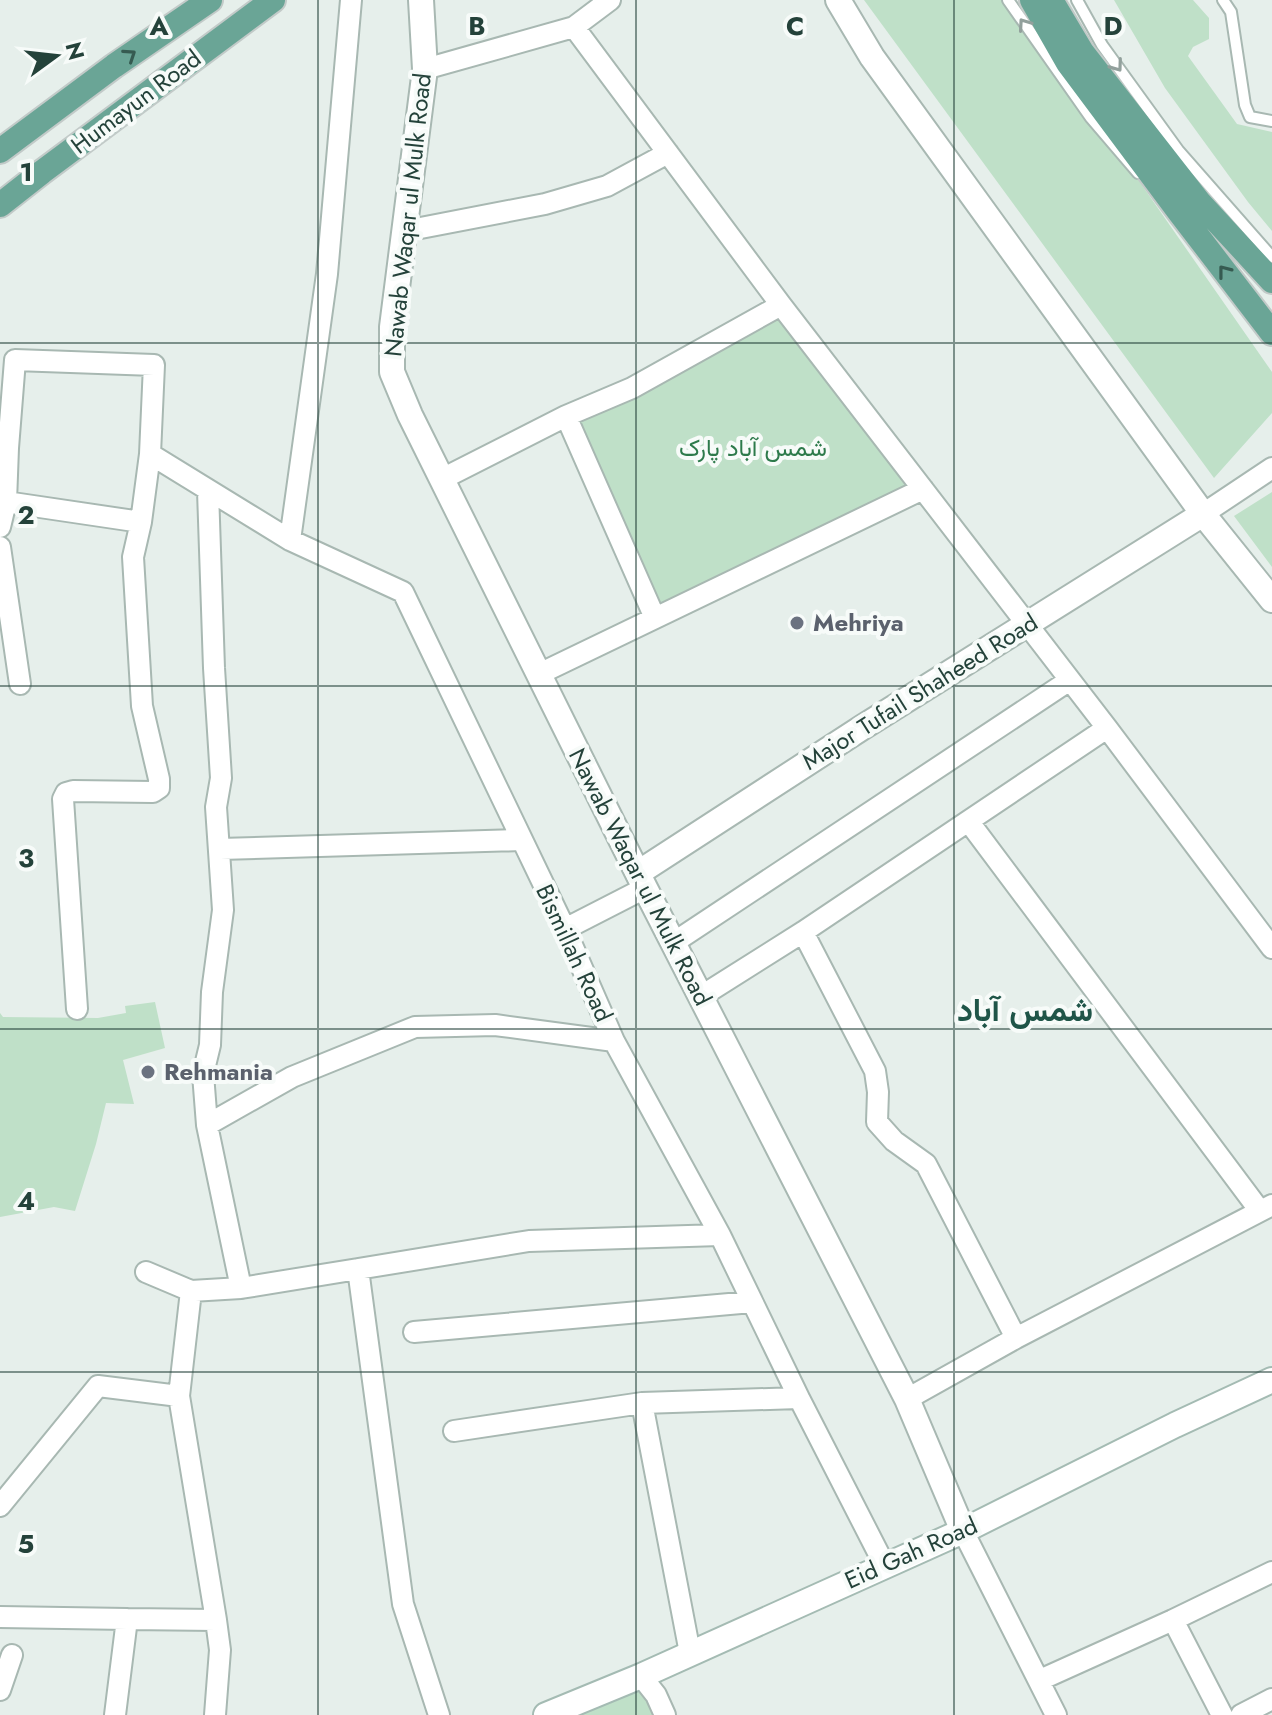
<svg xmlns="http://www.w3.org/2000/svg" width="1272" height="1715" viewBox="0 0 1272 1715" font-family="Jost,Vazirmatn,sans-serif">
<style>
.green{fill:#bfe0c8}
.lines{fill:none;stroke-linecap:round;stroke-linejoin:round}
.service-casing{stroke:#a8b8b2;stroke-width:14}
.minor-casing{stroke:#a8b8b2;stroke-width:24}
.tertiary-casing{stroke:#a8b8b2;stroke-width:28}
.secondary-casing{stroke:#a4bbb3;stroke-width:28}
.primary-casing{stroke:#c2cac8;stroke-width:28}
.service{stroke:#fff;stroke-width:10}
.minor{stroke:#fff;stroke-width:20}
.tertiary{stroke:#fff;stroke-width:24}
.secondary{stroke:#fff;stroke-width:24}
.primary{stroke:#6aa596;stroke-width:24}
.oneway{stroke:#92a09c}
.oneway2{stroke:#365b51}
.grid{fill:none;stroke:#24423a;stroke-width:2;stroke-opacity:0.55}
.worship-dot{fill:#6b7280;stroke:#f7fbf9;stroke-width:3}
.labels{text-anchor:middle;stroke-width:8;stroke-linejoin:round;paint-order:stroke}
.street-label{font-size:24px;fill:#24423a;stroke:#f7fbf9}
.park-label{font-size:24px;fill:#2d7a4b;stroke:#f7fbf9}
.worship-label{font-size:24px;font-weight:bold;fill:#5b616d;stroke:#f7fbf9;text-anchor:start}
.district-label{font-size:32px;font-weight:bold;fill:#1f5548;stroke:#f7fbf9}
.grid-label{font-size:26px;text-anchor:middle;font-weight:bold;fill:#24423a;stroke:#f7fbf9;stroke-width:8;stroke-linejoin:round;paint-order:stroke}
</style>
<rect width="100%" height="100%" fill="#e6efeb"/>
<path class="green" d="M864,0h149l259,372v41l-58,65z
M1114,0h79l16,18v21l-16,8 -5,9 49,68 35,8v99l-24,-29 -83,-114z
M781,310l137,178 -260,123 -85,-191z
M1272,492v75l-38,-51z
M155,1002l10,46 -42,12 11,44 -28,-1 -10,41 -21,67 -21,-4 -54,10v-204l3,4 95,1 28,-5 -1,-7z
M643,1679l13,36h-96z"/>
<g class="lines">
<g class="service-casing">
<path id="service" d="M1008,0l83,118 47,55
M1077,0l25,45 76,105 94,107
M1223,0l8,12 14,93 5,12 22,4"/>
</g>
<g class="minor-casing">
<path id="minor" d="M574,27l207,278 326,423 165,220
M425,69l149,-42 36,-27
M405,231l140,-27 62,-18 61,-33
M15,360l139,5 -4,89 -9,68 -135,-20 2,-54z
M566,416l89,202
M150,454l140,86 113,52 162,337 49,112 106,194 79,163 86,168
M442,479l124,-63 66,-28 149,-83
M1203,514l69,-46
M0,527l6,-25
M290,540l37,-266 24,-274
M0,547l20,137
M539,674l384,-185
M969,822l291,389
M220,849l301,-9
M565,929l80,-41
M803,932l72,139 3,21 -1,30 17,19 32,23 90,174
M673,943l397,-263
M700,997l103,-65 304,-204
M77,1009l-14,-210 3,-6 7,-2 80,1 6,-4v-9l-17,-73 -9,-149 8,-35
M207,1125l85,-48 123,-50 80,-2 119,16
M358,1269l171,-28 191,-6
M146,1272l45,19 50,-3 -34,-163 -4,-51 7,-29 2,-53 11,-82 -7,-103 5,-29 -7,-110 -6,-177
M241,1288l117,-19 45,335 36,111
M414,1332l338,-30
M907,1399l109,-61 256,-133
M642,1403l48,250
M454,1431l188,-28 157,-5
M0,1506l98,-120 81,10 12,-105
M963,1531l93,184
M0,1617l127,2
M1173,1620l49,95
M641,1676l15,19 9,20
M1040,1680l133,-60 99,-48
M0,1690l12,-35
M115,1715l12,-96 89,1 -37,-224
M215,1715l5,-65 -4,-30
M1241,1715l31,-16"/>
</g>
<g class="tertiary-casing">
<path id="tertiary" d="M421,0l4,69 -33,258v45l18,43 235,473 262,511 56,132
M838,0l34,57 331,457
M638,873l225,-146 340,-213 69,86"/>
</g>
<g class="secondary-casing">
<path id="secondary" d="M546,1715l95,-39 322,-145 212,-106 97,-45"/>
</g>
<g class="primary-casing">
<path id="primary" d="M1032,0l36,63 112,150 92,120
M1051,0l31,52 117,150 73,79
M0,151l114,-85 96,-66
M0,205l42,-33 231,-172"/>
</g>
<use href="#service" class="service"/>
<use href="#minor" class="minor"/>
<use href="#tertiary" class="tertiary"/>
<use href="#secondary" class="secondary"/>
<use href="#primary" class="primary"/>
</g>
<defs><path id="oneway-chevron" d="M-2-3.5L2.5 0L-2 3.5" fill="none" stroke-width="1.6" stroke-linecap="round" stroke-linejoin="round" transform="scale(2)"/></defs>
<g class="oneway">
<use href="#oneway-chevron" transform="translate(1024 24) rotate(-125)"/>
<use href="#oneway-chevron" transform="translate(1117 66) rotate(54)"/>
</g>
<g class="oneway2">
<use href="#oneway-chevron" transform="translate(130 55) rotate(-34)"/>
<use href="#oneway-chevron" transform="translate(1224 271) rotate(-128)"/>
</g>
<path class="grid" d="M318,0v1715M636,0v1715M954,0v1715M0,343h1272M0,686h1272M0,1029h1272M0,1372h1272"/>
<g class="worship-dot">
<circle cx="797" cy="623" r="8"/>
<circle cx="148" cy="1072" r="8"/>
</g>
<g class="labels">
<g class="street-label">
<text transform="translate(136 102) rotate(-37)" y="8">Humayun Road</text>
<text transform="translate(408 215) rotate(-84)" y="8">Nawab Waqar ul Mulk Road</text>
<text transform="translate(920 692) rotate(-32)" y="8">Major Tufail Shaheed Road</text>
<text transform="translate(640 877) rotate(63)" y="8">Nawab Waqar ul Mulk Road</text>
<text transform="translate(574 953) rotate(65)" y="8">Bismillah Road</text>
<text transform="translate(911 1553) rotate(-24)" y="8">Eid Gah Road</text>
</g>
<g class="park-label">
<text x="753" y="456">شمس آباد پارک</text>
</g>
<g class="worship-label">
<text x="813" y="631">Mehriya</text>
<text x="164" y="1080">Rehmania</text>
</g>
<g class="district-label">
<text x="1025" y="1021">شمس آباد</text>
</g>
</g>
<g class="grid-label">
<text x="159" y="35">A</text>
<text x="477" y="35">B</text>
<text x="795" y="35">C</text>
<text x="1113" y="35">D</text>
<text x="26" y="181">1</text>
<text x="26" y="524">2</text>
<text x="26" y="867">3</text>
<text x="26" y="1210">4</text>
<text x="26" y="1553">5</text>
</g>
<g transform="translate(56 56) rotate(75)" stroke="#f7fbf9" stroke-width="6" paint-order="stroke">
<path d="M0-6L14 30L0 20L-14 30Z" fill="#24423a"/>
<text y="-12" font-size="22" font-weight="bold" text-anchor="middle" fill="#24423a">N</text>
</g>
</svg>
